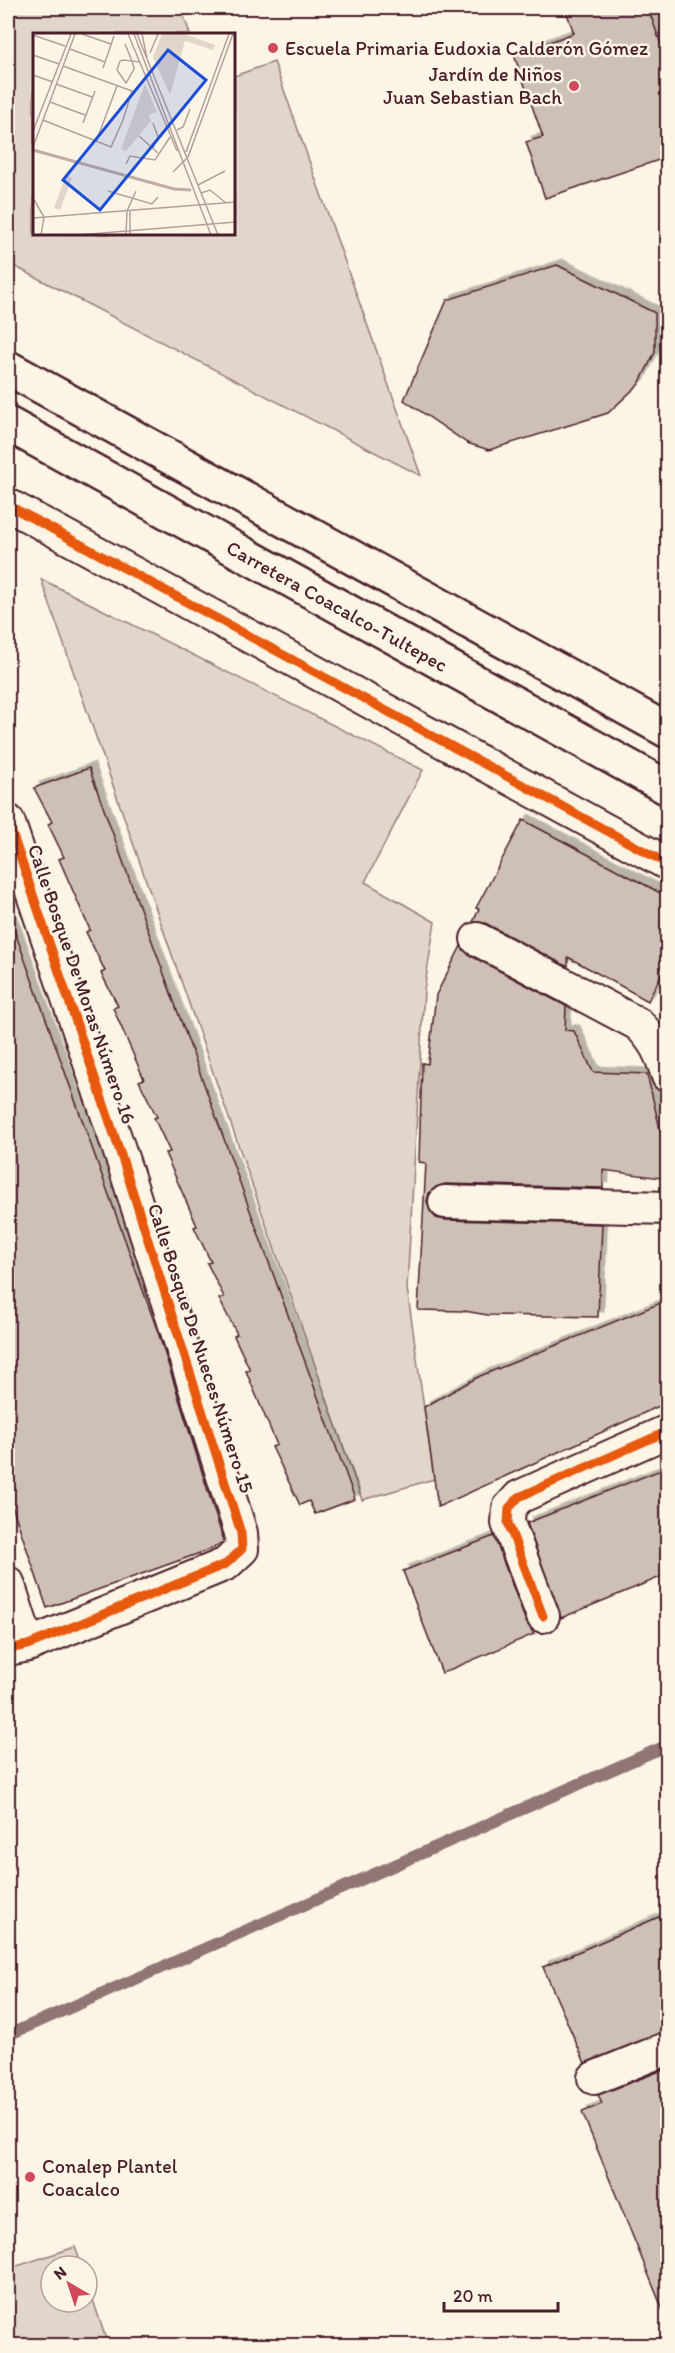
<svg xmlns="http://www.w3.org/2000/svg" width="675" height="2353" viewBox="0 0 675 2353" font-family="Itim,sans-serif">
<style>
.green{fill:#e2d5ca;stroke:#967a7a;stroke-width:1.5}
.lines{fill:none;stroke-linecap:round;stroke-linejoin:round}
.stream{stroke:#917474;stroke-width:12}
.building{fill:#cfc0b7;stroke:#4a1f2b;stroke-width:1.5;filter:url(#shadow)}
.street-casing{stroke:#4a1f2b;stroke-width:36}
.primary-casing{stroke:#4a1f2b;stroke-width:38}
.street{stroke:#fcf5e5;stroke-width:32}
.primary{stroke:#fcf5e5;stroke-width:33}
.cycleway-casing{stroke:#fcf5e5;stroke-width:13}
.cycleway{stroke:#e8590c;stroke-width:9}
.poi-dot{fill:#d1495b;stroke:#fcf5e5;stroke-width:2}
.labels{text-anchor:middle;stroke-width:5;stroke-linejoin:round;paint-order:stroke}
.poi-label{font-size:20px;fill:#4a1f2b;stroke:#fcf5e5;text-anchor:start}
.street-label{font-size:20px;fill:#4a1f2b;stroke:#fcf5e5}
.inset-river{fill:none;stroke:#c0aca5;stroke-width:3}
.inset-road{fill:none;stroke:#b59f9b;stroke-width:1.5}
.view{fill:#1d4ed8;fill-opacity:0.15;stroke:#1d4ed8;stroke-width:3}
.inset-edge{fill:none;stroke:#4a1f2b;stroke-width:3}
</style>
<defs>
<filter id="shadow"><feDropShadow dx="5.5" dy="-5.5" stdDeviation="0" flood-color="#0004"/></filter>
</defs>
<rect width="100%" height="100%" fill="#fcf5e5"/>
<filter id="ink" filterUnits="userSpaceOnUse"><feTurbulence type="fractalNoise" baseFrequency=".0167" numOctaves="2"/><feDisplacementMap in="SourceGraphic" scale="12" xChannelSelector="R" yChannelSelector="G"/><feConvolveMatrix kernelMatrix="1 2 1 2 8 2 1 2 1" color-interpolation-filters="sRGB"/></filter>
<g filter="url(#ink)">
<path class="green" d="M8,8h173l9,26h-156v200h200v-158l40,-14 147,414 -413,-213z
M41,579l382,191 -58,112 70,40 -11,69 -17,297 27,191 -72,21z
M75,2247l7,19h-31v36h36v-20l21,63h-100v-76z"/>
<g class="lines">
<path class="stream" d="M8,2035l660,-290"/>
</g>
<path class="building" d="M565,8h83l20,56v93l-123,41 -19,-56 17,-5 -29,-82 60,-22z
M557,265l98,48v39l-16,32 -31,29 -119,37 -22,-7 -63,-43 43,-100z
M89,768l266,731 -40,15 -6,-13 -9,4 -28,-58 5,-2 -31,-74 4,-1 -16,-34 3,-2 -18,-35 5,-2 -17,-34 4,-1 -17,-35 3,-1 -32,-73 5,-1 -16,-34 3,-1 -18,-36 5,-2 -31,-71 5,-2 -17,-33 4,-2 -19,-39 4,-2 -31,-71 5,-2 -16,-33 4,-2 -18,-34z
M523,820l145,77v64l-20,40 -80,-44v10l-83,-44 -12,-1 6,-13 -3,-1z
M11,921l148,414 65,207 -13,7 -164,59 -39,-114v-572z
M461,946l8,9 97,51 -1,24 9,1 19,41 54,2 21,89v16l-65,-9v18l-158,-4 -9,3 -7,6 -2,8 3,10 6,7 9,2 157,4 -4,93 -110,-2 -24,-4 -46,-1 8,-147 -7,-1 3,-99 6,1 8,-69z
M668,1300v102l-230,105 -14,-100 56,-31z
M668,1467v107l-107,44 -34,-95z
M494,1536l32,86 8,12 -92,39 -39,-102z
M668,1913v117l-83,33 -42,-96z
M668,2068v34l-5,2 1,5 -4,2 8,17 -1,192 -85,-208 20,-8 -4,-9z"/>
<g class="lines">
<g class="street-casing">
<path id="street" d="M8,505l660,359
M8,821l114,337 119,375 1,16 -16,15 -198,81 -20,4
M477,939l161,85c17,16 23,30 30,52
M445,1202l223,6
M8,1583l20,62
M543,1616l-35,-93 1,-15 10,-11 149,-66
M594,2078l74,-30"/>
</g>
<g class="primary-casing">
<path id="primary" d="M8,368l660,363
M8,424l660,364"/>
</g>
<use href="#street" class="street"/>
<use href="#primary" class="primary"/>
<g class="cycleway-casing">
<path id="cycleway" d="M8,505l660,359
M8,821l114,337 119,375 1,16 -16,15 -198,81 -20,4
M543,1616l-35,-93 1,-15 10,-11 149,-66"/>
</g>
<use href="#cycleway" class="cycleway"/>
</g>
</g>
<g class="poi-dot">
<circle cx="273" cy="48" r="6"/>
<circle cx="574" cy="86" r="6"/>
<circle cx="30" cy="2177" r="6"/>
</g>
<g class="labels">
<g class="poi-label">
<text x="285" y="55">Escuela Primaria Eudoxia Calderón Gómez</text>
<text x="562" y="81" text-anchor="end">Jardín de Niños<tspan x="562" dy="23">Juan Sebastian Bach</tspan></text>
<text x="42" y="2173">Conalep Plantel<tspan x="42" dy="23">Coacalco</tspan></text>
</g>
<g class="street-label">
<text transform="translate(337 606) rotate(29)" y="7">Carretera Coacalco-Tultepec</text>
<text transform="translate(82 984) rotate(71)" y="7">Calle Bosque De Moras Número 16</text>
<text transform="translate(201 1348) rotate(72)" y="7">Calle Bosque De Nueces Número 15</text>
</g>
</g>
<g transform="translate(33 33)">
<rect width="202" height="202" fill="#fcf5e5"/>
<path d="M129,1h22l31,11 -2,5 -28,-9 -15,54 -17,-38zM112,51l12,28 -8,3 2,6 -25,30 -5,-2zM33,142l6,3 -12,32 -6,-2z" fill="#e2d5ca"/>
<path class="inset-river" d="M0,117l141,39 17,1"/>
<path class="inset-road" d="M49,1l29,10M95,1l49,117M101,1l77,201M104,1l81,201M109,1l5,24M0,2l32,11M92,11l7,17 2,7v1l-8,14 -9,-13 3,-9 3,-1 9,1 8,1M37,16l35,13M117,20l8,-19M0,22l26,9M70,35l11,-32M0,42l20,7M23,51l36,13M17,69l35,13M10,87l68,27 12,-27 9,-29 -69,-25M50,90l12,-32M120,90l5,14 -5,11M144,97l6,-3 7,-18M0,98l38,-97M106,103l19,17M63,109l21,-56M0,114l42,-113M153,119l43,-118M93,131l4,-8 25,4 15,-23M140,139l15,-15 45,-123M165,152l27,-14M75,158l44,13 6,-7M168,160l9,-3 16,13M0,165l11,19 -3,18M0,185l203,-16M45,202l158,-13M93,202l1,-24 9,-20M97,202v-25"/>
<path class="view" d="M135,17l38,30 -106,130 -37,-30z"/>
<rect width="202" height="202" class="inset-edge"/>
</g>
<rect width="675" height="2353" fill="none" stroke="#fcf5e5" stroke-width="30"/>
<rect x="15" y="15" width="645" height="2323" fill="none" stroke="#4a1f2b" stroke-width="2" filter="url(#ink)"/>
<g transform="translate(69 2284) rotate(321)"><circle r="28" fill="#fcf5e5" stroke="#b59f9b" stroke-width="1.5"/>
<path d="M0-4.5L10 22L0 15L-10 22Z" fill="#d1495b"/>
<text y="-9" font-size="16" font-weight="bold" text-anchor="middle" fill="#4a1f2b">N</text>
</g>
<path d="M444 2302v9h114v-9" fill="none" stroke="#4a1f2b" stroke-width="3"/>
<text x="453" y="2302" font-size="18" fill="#4a1f2b" stroke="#fcf5e5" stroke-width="4.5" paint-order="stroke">20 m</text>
</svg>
